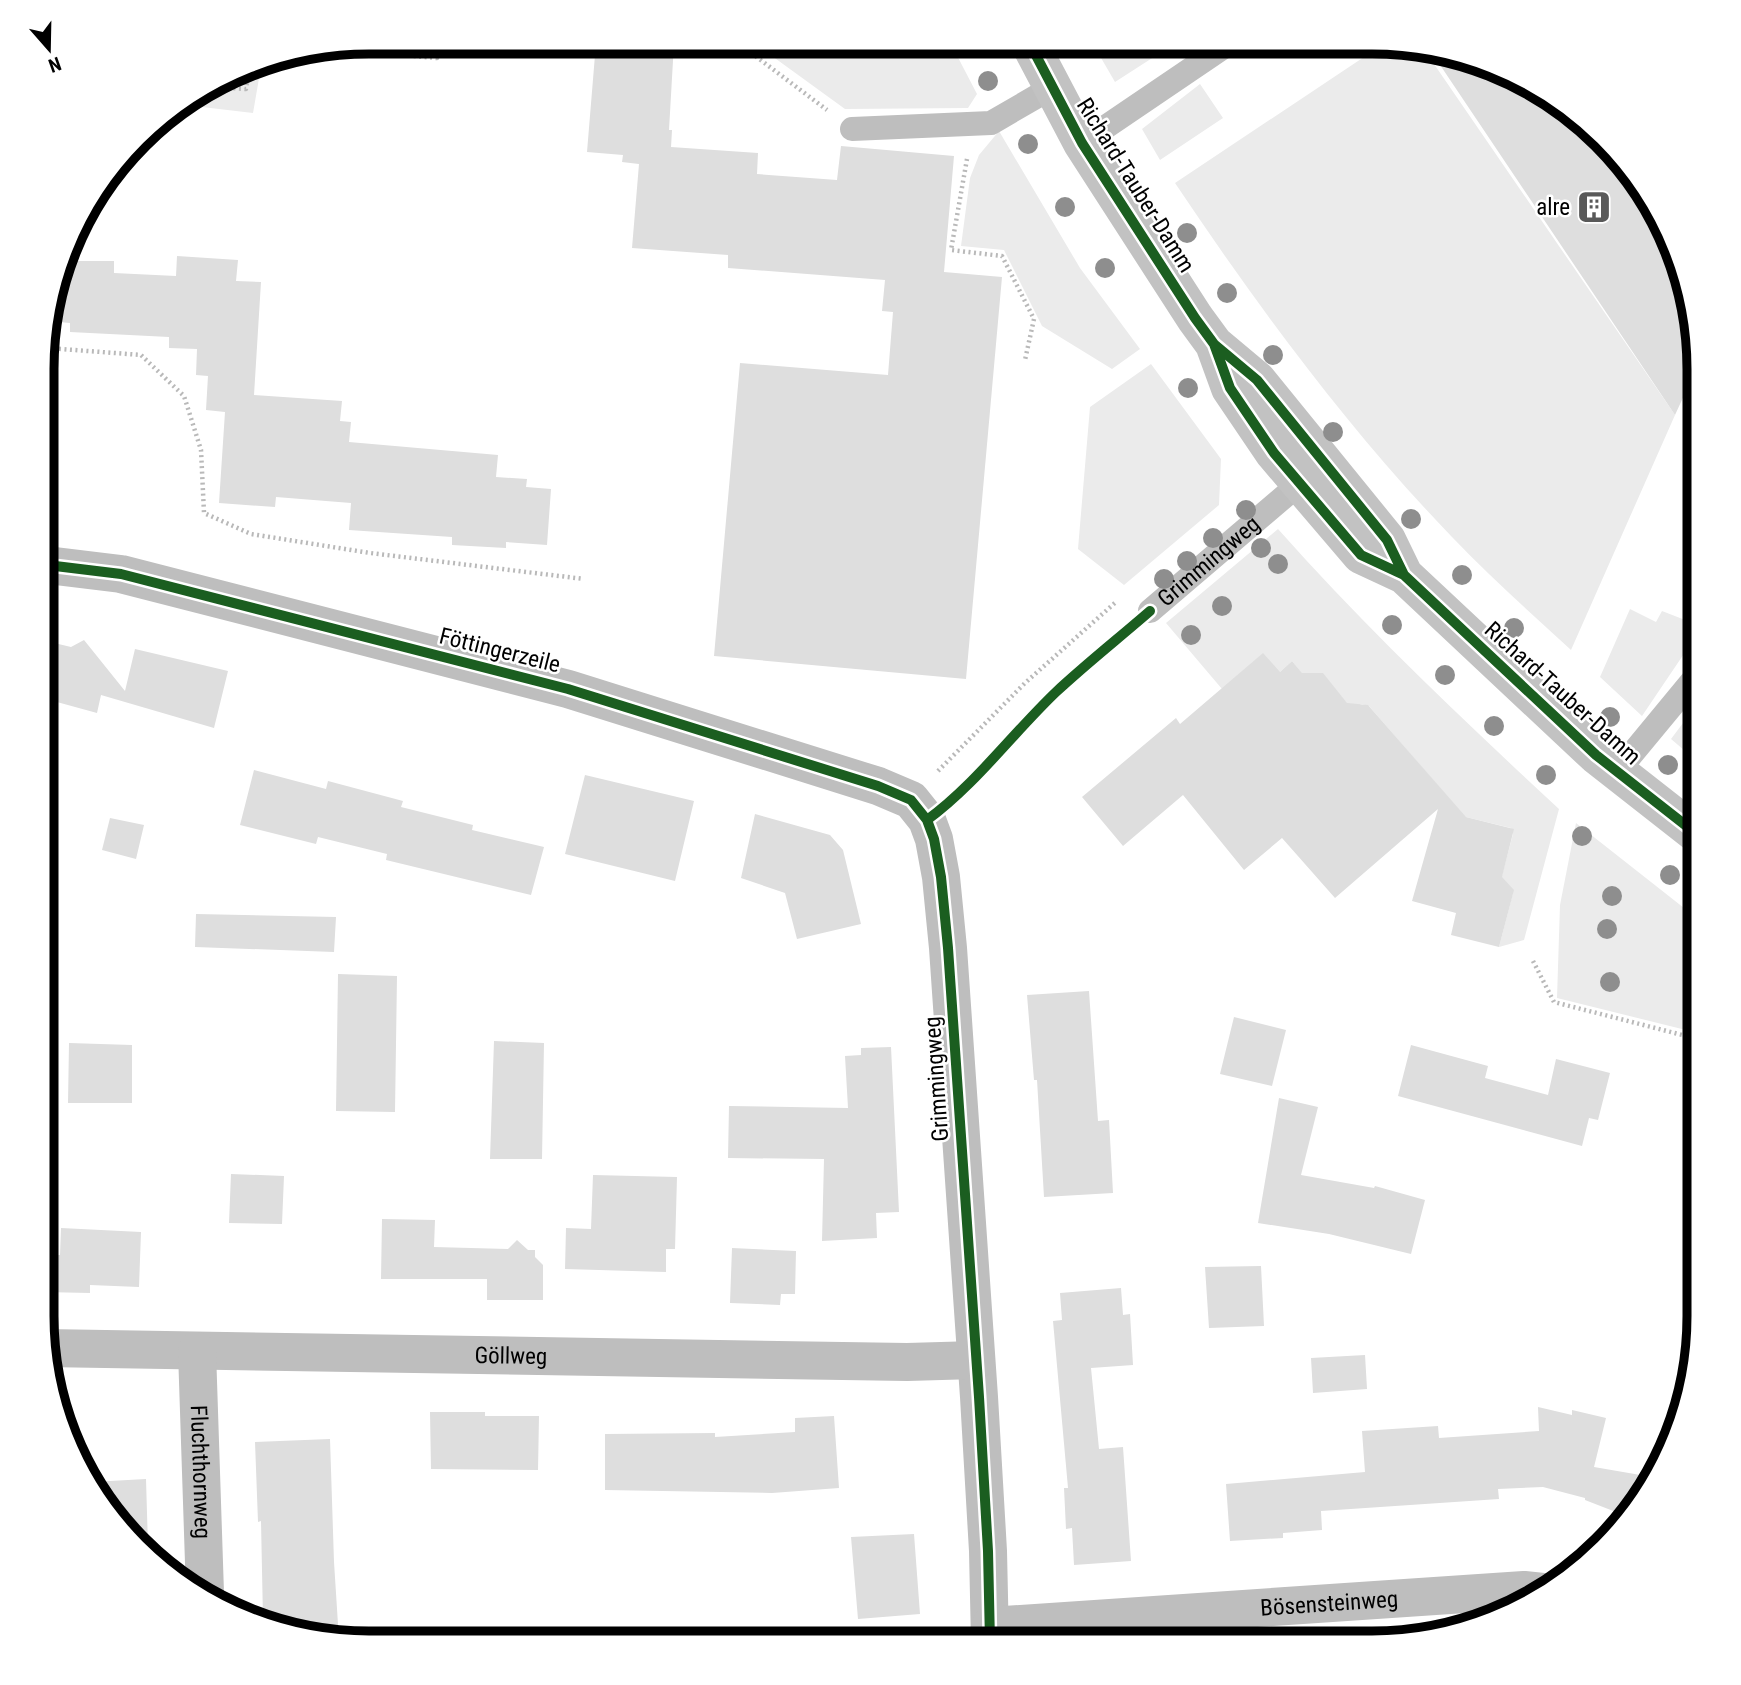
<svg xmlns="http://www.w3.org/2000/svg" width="1741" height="1685" viewBox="0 0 1741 1685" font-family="'Roboto Condensed',sans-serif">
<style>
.green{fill:#ebebeb}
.building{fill:#dedede}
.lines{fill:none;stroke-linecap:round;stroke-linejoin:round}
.path{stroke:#b9b9b9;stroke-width:4.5;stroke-dasharray:2 3.5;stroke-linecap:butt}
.lane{stroke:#bebebe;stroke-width:24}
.street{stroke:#bebebe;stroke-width:38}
.secondary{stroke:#c2c2c2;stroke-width:38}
.cycleway-casing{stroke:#fff;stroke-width:15}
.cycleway{stroke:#1b5e20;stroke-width:10}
.tree{fill:#8e8e8e}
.labels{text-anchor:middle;stroke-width:5;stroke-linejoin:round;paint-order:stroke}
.street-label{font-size:23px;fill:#000;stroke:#fff}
.poi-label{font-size:23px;fill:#000;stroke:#fff;text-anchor:end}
.rim{fill:none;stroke:#000;stroke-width:9}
</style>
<rect width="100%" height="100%" fill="#fff"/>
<path class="green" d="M754,43l197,1 26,50 -9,14 -123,1z
M1093,44h81l-59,38z
M1382,45h32l9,3 252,367 -104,235c-40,-37 -81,-73 -119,-113 -104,-108 -194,-230 -277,-354z
M262,61l-9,52 -68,-8z
M1200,84l23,34 -63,42 -18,-31z
M999,131l81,137 60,81 -28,20 -70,-43 -38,-76 -43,-4 9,-68 9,-23z
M1151,364l70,95 -2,46 -95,80 -46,-36 12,-142z
M1278,529c88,99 184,190 281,280l-35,131 -25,7 14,-54 -3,-7 -10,-3 13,-49 -2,-6 -53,-13 1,-5 -90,-104 -8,-2 -8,7 -31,-38h-4l-10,8 -16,-20 -12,11 -58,17 -56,-66z
M1630,609l26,13 6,-11 36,14v8l-56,83 -42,-39z
M1698,703v59l-27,-23z
M1576,823l122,96v114l-141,-35 3,-93z"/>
<path class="building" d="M596,43h78l-5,87h3l-1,17 87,6 -1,21 80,6 4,-34 113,10 -10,116 58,5 -36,402 -252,-23 26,-293 148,12 5,-63 -11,-1 3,-31 -157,-12v-13l-96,-7 7,-84 -17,-2 1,-7 -36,-3z
M1430,50l105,36 96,84 43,75 24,104v16l-23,50z
M177,256l61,4 -2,21 25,1 -7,113 88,6 -2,20 11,1 -2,20 149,13 -2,22 31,2 -1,8 25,2 -4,56 -41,-3v6l-54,-3v-8l-103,-7 2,-27 -75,-6 -1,10 -56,-4 6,-91 -19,-2 2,-34 -12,-1 1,-26 -28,-1v-11l-99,-5v-9l-22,-2v-15l17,-45h49v12l62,3z
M84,640l41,51 10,-42 93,22 -14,57 -113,-33 -4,18 -51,-14v-58l25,6z
M1263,653l17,19 12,-11 10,12h21l24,30 21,2 98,112 48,12 -12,48 12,13 -15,57 -48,-12 5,-22 -44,-12 26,-92 -103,89 -53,-60 -38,32 -61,-75 -60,51 -41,-49 94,-79 4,6z
M254,770l72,19 2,-8 75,20 -2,6 72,18 -1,5 72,17 -13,48 -145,-35 1,-6 -69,-17 -2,7 -76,-19z
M585,775l109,26 -19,80 -110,-27z
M755,814l75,21 13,15 18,74 -64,15 -12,-46 -44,-15z
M110,818l34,7 -8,34 -34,-9z
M196,914l140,3 -2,35 -139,-5z
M338,974l59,2 -2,136 -59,-1z
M1089,991l9,130 11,-1 4,73 -69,4 -7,-117h-3l-7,-85z
M1234,1017l52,13 -14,56 -52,-12z
M494,1041l50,2 -2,116h-52z
M69,1043l63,2v58h-64z
M1411,1045l77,21 -3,12 63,17 8,-36 54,14 -12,47 -9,-2 -7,28 -184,-50z
M891,1047l8,165 -23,1 1,25 -55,3 2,-82 -96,-1 1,-52 119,2 -3,-52 16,-1v-7z
M1279,1098l39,9 -17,68 73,13 1,-2 50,14 -14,54 -82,-20 -71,-11z
M231,1174l53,2 -2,48 -53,-1z
M593,1175l84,2 -2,72h-9v23l-101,-3 1,-41 25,1z
M382,1219l53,1 -1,27 74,2 9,-9 11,10h7v7l8,8v35h-56v-21h-106z
M61,1228l80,4 -2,55 -49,-2v8l-47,-1v-37h17z
M732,1248l64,3 -1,43h-14l-1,11 -50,-2z
M1261,1266l3,60 -55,2 -4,-61z
M1121,1288l2,27 7,-1 3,51 -42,3 8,81 24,-2 8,114 -57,4 -2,-37 -6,1 -2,-41h4l-15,-167 9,-1 -2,-27z
M1365,1355l2,34 -54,4 -2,-35z
M1538,1407l34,8v-5l34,8 -12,49 58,10 -31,37 -36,-14v-2l-42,-11 -45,2 1,10 -178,12 1,19 -39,3v5l-53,3 -4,-57 139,-12 -3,-41 76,-5 1,12 100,-7z
M430,1412h55v4h54l-1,54 -107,-1z
M834,1416l5,72 -67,5 -167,-3v-56l110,-1v4l80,-5v-14z
M330,1439l4,123 5,78 -76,-21 -2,-98 -3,1 -3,-80z
M146,1479l2,67 -38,-31 -18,-33z
M914,1534l6,80 -62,5 -7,-82z"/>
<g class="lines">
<path class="path" d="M738,43l89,67
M326,49l111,9 1,-16
M217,87l29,2 3,-21
M967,159l-16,91 51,6 32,63 -9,41
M48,348l93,7 43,41 17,54 3,63 47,21 119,19 214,26
M938,771l87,-88 92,-82
M1533,961l21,41 144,37"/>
<g class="lane">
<path d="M852,129l139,-6 62,-36"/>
<path d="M1082,143l146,-99"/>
<path id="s1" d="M1150,611l149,-127"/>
<path d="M1617,772l81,-98"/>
</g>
<g class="street">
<path d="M47,565l74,9 447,115 310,97 33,14 16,20 7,19 7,38 7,71 31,449 9,154 2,91"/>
<path id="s2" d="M45,1348l862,14 69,-2"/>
<path id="s3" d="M197,1351l8,242"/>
<path id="s4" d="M990,1626l534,-36 19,2"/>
</g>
<path class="secondary" d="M1030,44l52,99 113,175 19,26 43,36 130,160 17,35
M1214,344l16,44 44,65 87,102 43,20 192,180 102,80"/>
<g class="cycleway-casing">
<path id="cycleway" d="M1030,44l52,99 113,175 19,26 43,36 130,160 17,35
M1214,344l16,44 44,65 87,102 43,20 192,180 102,80
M47,565l74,9 447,115 310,97 33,14 16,20 7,19 7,38 7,71 31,449 9,154 2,91
M927,820c48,-35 86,-87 129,-128 30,-28 63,-54 94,-81"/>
</g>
<use href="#cycleway" class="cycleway"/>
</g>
<g class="tree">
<circle cx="988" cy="81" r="10"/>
<circle cx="1028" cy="144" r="10"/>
<circle cx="1065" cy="207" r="10"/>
<circle cx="1187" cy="233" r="10"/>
<circle cx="1105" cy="268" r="10"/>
<circle cx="1227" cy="293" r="10"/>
<circle cx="1273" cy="355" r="10"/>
<circle cx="1188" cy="388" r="10"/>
<circle cx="1333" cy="432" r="10"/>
<circle cx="1246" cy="510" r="10"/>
<circle cx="1411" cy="519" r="10"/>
<circle cx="1213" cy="538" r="10"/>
<circle cx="1261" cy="548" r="10"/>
<circle cx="1187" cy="561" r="10"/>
<circle cx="1278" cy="564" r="10"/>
<circle cx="1462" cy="575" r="10"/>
<circle cx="1164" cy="579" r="10"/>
<circle cx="1222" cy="606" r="10"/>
<circle cx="1392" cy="625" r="10"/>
<circle cx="1514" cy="628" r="10"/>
<circle cx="1191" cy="635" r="10"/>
<circle cx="1445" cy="675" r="10"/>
<circle cx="1610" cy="717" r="10"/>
<circle cx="1494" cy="726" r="10"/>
<circle cx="1668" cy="765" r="10"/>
<circle cx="1546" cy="775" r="10"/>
<circle cx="1582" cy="836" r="10"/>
<circle cx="1670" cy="875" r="10"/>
<circle cx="1612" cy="896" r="10"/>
<circle cx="1607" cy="929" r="10"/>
<circle cx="1610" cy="982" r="10"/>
</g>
<defs>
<g id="building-square" transform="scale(1.75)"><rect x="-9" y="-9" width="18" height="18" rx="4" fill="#595959" stroke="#fff"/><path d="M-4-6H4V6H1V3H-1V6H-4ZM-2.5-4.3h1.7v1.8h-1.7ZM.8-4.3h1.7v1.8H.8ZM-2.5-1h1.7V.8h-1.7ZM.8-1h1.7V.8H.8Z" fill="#fff"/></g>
</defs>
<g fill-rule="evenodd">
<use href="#building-square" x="1594" y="207"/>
</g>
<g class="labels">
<g class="street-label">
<text transform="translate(1136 185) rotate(58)" y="8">Richard-Tauber-Damm</text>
<text dy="8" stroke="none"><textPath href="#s1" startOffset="77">Grimmingweg</textPath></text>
<text transform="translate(500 650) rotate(14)" y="8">Föttingerzeile</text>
<text transform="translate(1563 693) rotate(42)" y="8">Richard-Tauber-Damm</text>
<text transform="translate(936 1079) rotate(-94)" y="8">Grimmingweg</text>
<text dy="8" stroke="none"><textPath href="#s2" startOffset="466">Göllweg</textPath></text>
<text dy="8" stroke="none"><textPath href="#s3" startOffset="121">Fluchthornweg</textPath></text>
<text dy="8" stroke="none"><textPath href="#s4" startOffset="340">Bösensteinweg</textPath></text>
</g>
<g class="poi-label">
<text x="1570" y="215">alre</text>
</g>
</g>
<path d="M0 0H1741V1685H0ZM369 54H1372A315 315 0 0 1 1687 369V1316A315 315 0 0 1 1372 1631H369A315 315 0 0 1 54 1316V369A315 315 0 0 1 369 54Z" fill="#fff" fill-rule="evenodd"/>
<path class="rim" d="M369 54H1372A315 315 0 0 1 1687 369V1316A315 315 0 0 1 1372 1631H369A315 315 0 0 1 54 1316V369A315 315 0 0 1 369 54Z"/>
<g transform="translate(49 49) rotate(160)" stroke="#ffffff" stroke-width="5" paint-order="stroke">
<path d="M0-5L12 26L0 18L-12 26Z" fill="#000000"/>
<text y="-10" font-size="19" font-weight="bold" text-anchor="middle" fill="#000000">N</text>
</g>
</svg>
